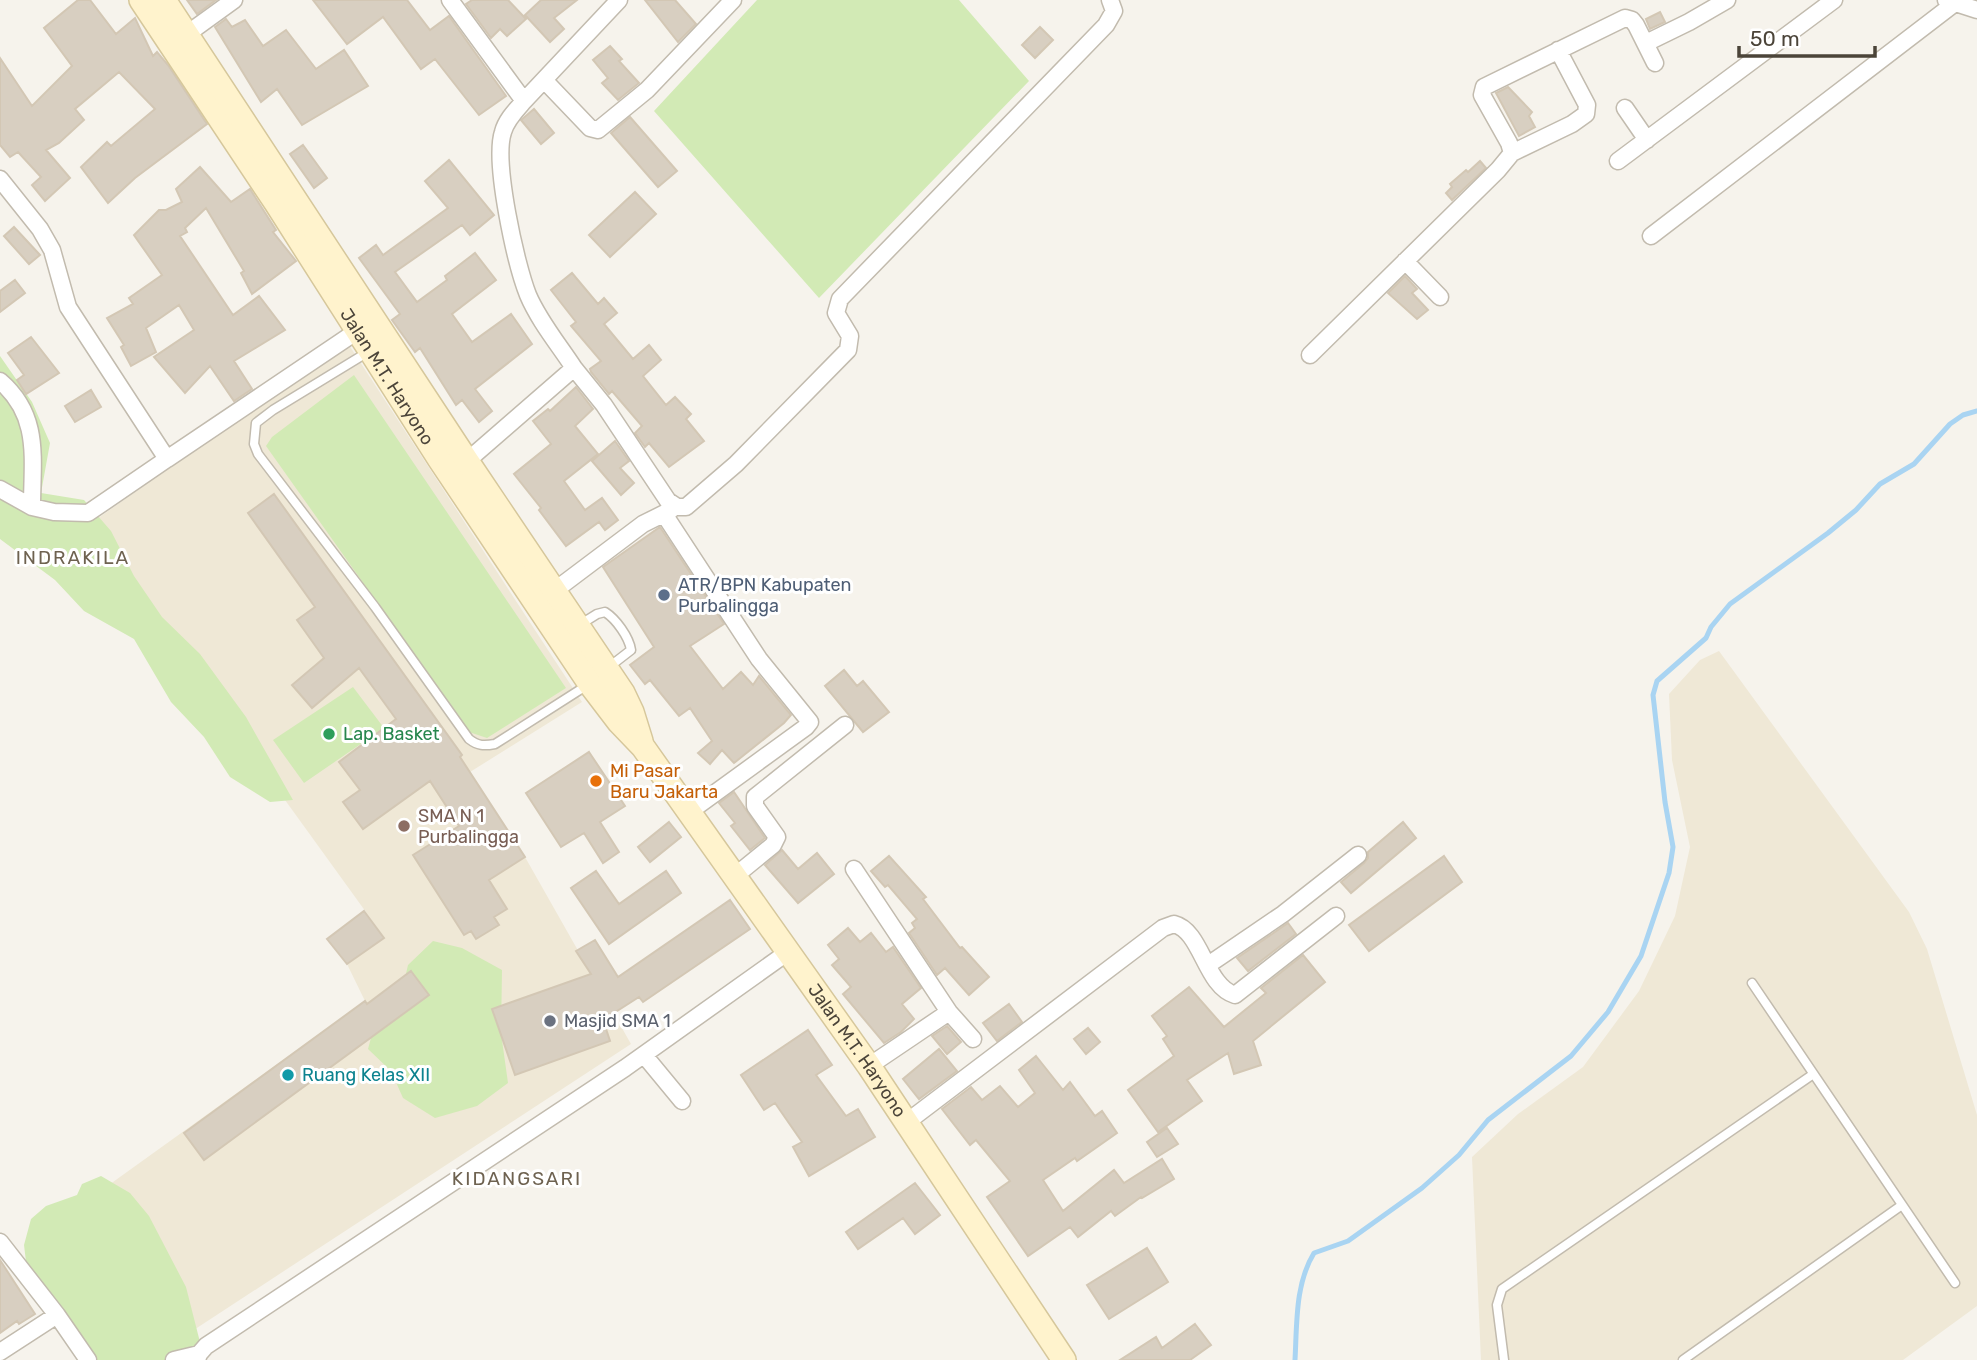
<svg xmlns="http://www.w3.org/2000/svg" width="1977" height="1360" viewBox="0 0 1977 1360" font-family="Rubik,sans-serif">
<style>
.education{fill:#efe8d6}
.green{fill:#d2eab5}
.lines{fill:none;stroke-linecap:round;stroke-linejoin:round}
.stream{stroke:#a9d4f2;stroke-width:5}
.building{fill:#d8cfc1;stroke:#d3c7b4;stroke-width:2}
.service-casing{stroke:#c2bbae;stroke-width:11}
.minor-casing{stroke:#c2bbae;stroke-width:19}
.secondary-casing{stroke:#d6c79b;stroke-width:26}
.service{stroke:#fff;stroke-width:8}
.minor{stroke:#fff;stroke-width:16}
.secondary{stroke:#fff3cd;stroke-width:23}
.service-dot{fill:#5c6f8a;stroke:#fff;stroke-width:2.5}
.leisure-dot{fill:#2e9e5b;stroke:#fff;stroke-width:2.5}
.food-dot{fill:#e8710a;stroke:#fff;stroke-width:2.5}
.education-dot{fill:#8d6e63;stroke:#fff;stroke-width:2.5}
.worship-dot{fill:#6b7280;stroke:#fff;stroke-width:2.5}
.culture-dot{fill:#0f9aa8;stroke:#fff;stroke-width:2.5}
.labels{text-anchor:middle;stroke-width:6;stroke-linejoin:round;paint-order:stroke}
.street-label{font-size:18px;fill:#4b4439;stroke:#fff}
.service-label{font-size:18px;fill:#4e5e75;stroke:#fff;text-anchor:start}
.leisure-label{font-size:18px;fill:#27864d;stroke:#fff;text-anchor:start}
.food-label{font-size:18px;fill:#c56008;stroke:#fff;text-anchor:start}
.education-label{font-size:18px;fill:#785e54;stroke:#fff;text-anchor:start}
.worship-label{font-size:18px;fill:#5b616d;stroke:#fff;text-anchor:start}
.culture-label{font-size:18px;fill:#0d838f;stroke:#fff;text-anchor:start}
.neighbourhood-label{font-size:19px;letter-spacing:2px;fill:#6e6250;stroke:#fff}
</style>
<rect width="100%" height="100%" fill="#f6f3ec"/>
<path class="education" d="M347,342l235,360 -112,70 55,85 106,187 -454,297 -96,-136 284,-204 -18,-37 37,-27 -297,-411z
M1719,651l190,261 18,37 50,166v191l-74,54h-422l-9,-203 46,-43 65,-47 56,-76 36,-75 15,-69 -18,-87 -3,-66 31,-34z"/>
<path class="green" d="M757,0h202l70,81 -210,217 -165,-187z
M0,356l32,46 18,41 -9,50 43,7 27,31 23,45 28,41 38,37 46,63 47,83 -23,2 -40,-25 -26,-40 -33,-35 -37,-63 -50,-28 -29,-31 -55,-41z
M354,375l212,313 -79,50 -18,-6 -203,-286 6,-9z
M353,687l31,41 -80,55 -31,-43z
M433,941l29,7 40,22 -1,63 7,50 -31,23 -42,12 -32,-20 -12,-27 -23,-22 6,-22 25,-23 9,-39z
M101,1176l29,17 19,23 37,71 16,63 -37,10h-77l-60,-82 -4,-33 7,-26 15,-13 31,-11 5,-11z"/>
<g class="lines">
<path class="stream" d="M1295,1360c2,-36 0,-76 19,-107l34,-12 74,-53 37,-33 29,-35 83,-64 37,-44 33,-56 28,-83 4,-26 -8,-45 -12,-107 4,-14 49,-43 5,-11 19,-23 98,-71 28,-23 24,-26 34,-20 36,-40 13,-9 14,-4"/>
</g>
<path class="building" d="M78,0h12l26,34 19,-16 18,38 4,-4 11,13 39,59 -72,54 -27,25 -27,-36 26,-25 4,4 44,-37 -36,-37 -44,37 9,11 -25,23 -13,7 24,28 -25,23 -13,-16 9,-8 -23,-25 -8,5 -10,-12v-87l32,48 40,-40 -28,-38z
M187,0h29l-19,14z
M313,0h94l23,30 19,-14 57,80 -27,19 -44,-56 -14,10 -38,-52 -36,27z
M472,0h36l18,19 -19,17 -7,-7 -9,9 -25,-34z
M541,0h36l-23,18 10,11 -14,13 -25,-27z
M645,0h30l21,24 -18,18z
M1660,12l5,10 -15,7 -4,-10z
M226,19l6,8 13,-7 18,26 23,-16 30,39 28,-19 24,36 -66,39 -25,-36 -16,13 -46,-75z
M1040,27l13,13 -18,18 -13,-13z
M610,46l12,13 -3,2 20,22 -21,17 -16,-17 6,-5 -15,-18z
M1508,87l24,25 -3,4 6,11 -16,9 -23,-43z
M534,109l20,24 -13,11 -20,-24z
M630,117l47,54 -19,16 -47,-54z
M303,145l24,33 -13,10 -24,-34z
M449,160l45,55 -24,20 -8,-10 -67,47 22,30 30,-22 -2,-4 30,-23 21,27 -44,34 20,28 39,-28 21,30 -57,45 17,22 -13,11 -17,-22 -6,5 -36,-57 -5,4 -23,-32 8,-6 -41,-56 17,-13 7,10 65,-47 -23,-27z
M1480,161l6,7 -34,32 -6,-7 6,-6 -2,-3 16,-14 2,2z
M200,167l31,35 19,-13 26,41 -3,2 23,29 -44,33 -11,-21 3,-2 -38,-63 -21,20 2,4 -7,4 53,79 26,-19 26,34 -51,31 18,28 -18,12 -24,-35 -25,27 -31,-36 40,-27 -15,-25 -33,23 10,24 -25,14 -10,-19 3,-2 -17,-27 26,-14 -4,-6 33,-23 -28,-40 25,-25h7l16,-8 -6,-13z
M635,192l21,22 -46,43 -21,-22z
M14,227l26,28 -11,9 -25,-28z
M572,273l26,31 6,-6 13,15 -13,11 29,35 16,-14 12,15 -18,16 23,29 9,-8 16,17 -5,5 18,22 -35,26 -20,-24 -4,4 -10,-14 7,-7 -30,-35 -3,3 -18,-22 -1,-3 11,-8 -30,-35 5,-4 -25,-32z
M1405,276l12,13 -5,4 16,17 -11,9 -29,-26z
M15,280l10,13 -25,19v-21z
M31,337l28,36 -33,21 -9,-14 7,-5 -16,-22z
M576,387l17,22 -18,17 23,28 -34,27 21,29 17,-12 16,22 -13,10 -6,-8 -33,24 -27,-36 2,-2 -27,-34 37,-30 -18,-23 15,-12 2,2z
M91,390l10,17 -26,15 -10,-16z
M615,441l14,20 -9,7 14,15 -13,12 -29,-34z
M274,494l188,261 -2,2 65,100 -36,23 18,29 -13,8 5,8 -23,14 -5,-8 -7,4 -51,-80 46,-29 -29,-45 -67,48 -20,-27 17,-12 -21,-28 57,-43 -37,-51 -47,40 -20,-23 32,-27 -27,-38 18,-13 -67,-94z
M660,527l64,97 -34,22 33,43 18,-17 12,13 6,-9 32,39 -7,8 -50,40 -12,-13 -12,14 -12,-11 14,-12 -22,-33 -11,8 -29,-36 -5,4 -15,-19 24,-18 -51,-80z
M844,670l13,16 6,-5 26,31 -26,20 -38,-46z
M589,752l36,54 -25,16 19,30 -16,11 -19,-30 -23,14 -35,-54z
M734,792l31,46 -15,12 -19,-24 4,-3 -16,-20z
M669,822l12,15 -31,25 -12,-15z
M1403,822l13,16 -65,55 -10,-11 23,-19 4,-5v-6z
M782,850l16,19 19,-16 17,21 -36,29 -33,-38z
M889,856l37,41 -3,2 37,49 2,-1 27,30 -20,18 -24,-27 -8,7 -28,-42 6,-5 -3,-5 5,-4 -29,-34 -3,2 -14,-16z
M1444,856l18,26 -93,69 -20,-26z
M596,871l23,33 47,-33 15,22 -72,51 -38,-56z
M730,900l20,29 -107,73 -4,-5 -36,23 7,21 -95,34 -23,-66 99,-35 -15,-23 19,-11 23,37z
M364,911l20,27 -37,26 -20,-25z
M1288,923l8,11 -48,37 -11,-13z
M848,928l12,14 11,-9 15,19 7,-5 28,41 -19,16 12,15 -13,13 -17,11 -41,-49 8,-7 -19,-22 7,-6 -11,-14z
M1303,955l22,27 -72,59 8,24 -27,9 -6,-21 -41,27 15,21 -44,31 -30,-42 46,-34 -11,-17 4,-3 -15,-20 37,-29 35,40 42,-34 -5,-5z
M411,971l18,24 -225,165 -20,-27 181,-132 2,3z
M1009,1004l13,18 -25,19 -14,-18z
M947,1026l14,16 -14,12 -15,-18z
M1088,1028l12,14 -14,12 -12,-15z
M808,1030l24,35 -16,10 30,41 12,-7 17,28 -66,39 -16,-29 9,-5 -27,-39 -11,7 -23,-35z
M939,1049l18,22 -38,28 -16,-20z
M1036,1056l27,34 7,-8 25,34 7,-5 15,22 -40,28 -2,-3 -32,22 20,31 51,-41 10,13 38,-24 12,20 -32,19 -1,-1 -26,19 -4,-5 -33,26 -8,-10 -42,29 -41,-59 23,-16 -34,-41 -6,5 -28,-36 29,-22 11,13 18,-14 18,21 17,-14 -16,-23z
M1167,1128l11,16 -21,13 -10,-15z
M915,1183l25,32 -25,19 -12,-16 -45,31 -12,-17z
M1147,1248l21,34 -59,37 -22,-34z
M0,1260l35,54 -16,10 -2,-3 -17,12z
M1195,1324l16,21 -21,15h-70l36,-23 6,11z"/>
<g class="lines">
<g class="service-casing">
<path id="service" d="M368,352l-95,58 -17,13 -2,21 4,10 117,153 94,132c9,7 15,7 26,5l94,-60
M581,624l16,-10 8,-2c11,7 24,25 26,38l-22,17
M1752,983l203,300
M1504,1360l-7,-55 5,-16 310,-214
M1683,1360l219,-155"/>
</g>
<g class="minor-casing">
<path id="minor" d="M450,0l74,101
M1946,0l31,10
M187,34l47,-34
M1646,43l43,-21 38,-22
M545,81l45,47 8,2 49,-40 86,-90
M1625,108l22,32
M1512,153l60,-29 14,-10 1,-9 -29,-55
M1618,161l216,-161
M0,179l40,50 12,21 16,57 99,152 -79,54 -34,-1 -22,-5 -32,-18
M1651,236l304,-233
M1405,261l35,36
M1310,355l188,-185 14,-17 -3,-10 -27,-48 2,-8 141,-69 7,2 4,5 19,38
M574,368c-15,-23 -35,-47 -46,-73 -12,-30 -35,-133 -25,-163 3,-12 13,-22 21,-31l95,-101
M0,381c41,35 32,78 32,126
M167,459l199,-134
M467,461l107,-93 30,37 64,96 9,6h9l50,-43 112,-114 2,-14 -14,-23 4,-14 266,-274 8,-14 -4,-11
M664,514l95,145 51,63 -4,5 -117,85
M554,591l89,-67 28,-14
M854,869l95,143 -80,54
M735,876l38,-31 4,-8 -22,-31v-9l90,-72
M1208,965l75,-51 75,-59
M949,1012l24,27
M644,1055l38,46
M907,1122l256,-194 11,-4c28,7 31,62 61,71l101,-79
M0,1242l57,73
M0,1352l57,-37 31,45
M174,1360l25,-6
M197,1360l2,-6 7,-8 419,-278 163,-116"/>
</g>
<g class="secondary-casing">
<g id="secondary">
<path id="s1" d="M141,0l135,203 164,257 150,224 29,38 24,25 226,319 195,294"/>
<path d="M164,0l303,461 156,232 9,19 9,29"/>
</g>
</g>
<use href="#service" class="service"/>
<use href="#minor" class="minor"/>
<use href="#secondary" class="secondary"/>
</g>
<circle class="service-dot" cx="664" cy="595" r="7"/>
<circle class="leisure-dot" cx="329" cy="734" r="7"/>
<circle class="food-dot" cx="596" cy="781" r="7"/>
<circle class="education-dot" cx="404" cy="826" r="7"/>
<circle class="worship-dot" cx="550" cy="1021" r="7"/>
<circle class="culture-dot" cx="288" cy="1075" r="7"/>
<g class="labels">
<g class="street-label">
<text dy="6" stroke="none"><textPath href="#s1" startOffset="450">Jalan M.T. Haryono</textPath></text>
<text dy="6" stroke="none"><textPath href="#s1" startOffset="1272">Jalan M.T. Haryono</textPath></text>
</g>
<g class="service-label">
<text x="678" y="591">ATR/BPN Kabupaten<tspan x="678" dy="21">Purbalingga</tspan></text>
</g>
<g class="leisure-label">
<text x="343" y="740">Lap. Basket</text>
</g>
<g class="food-label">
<text x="610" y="777">Mi Pasar<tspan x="610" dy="21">Baru Jakarta</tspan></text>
</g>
<g class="education-label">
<text x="418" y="822">SMA N 1<tspan x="418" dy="21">Purbalingga</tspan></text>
</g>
<g class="worship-label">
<text x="564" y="1027">Masjid SMA 1</text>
</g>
<g class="culture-label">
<text x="302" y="1081">Ruang Kelas XII</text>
</g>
<g class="neighbourhood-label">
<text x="73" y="564">INDRAKILA</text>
<text x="517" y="1185">KIDANGSARI</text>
</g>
</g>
<path d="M1739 46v10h136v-10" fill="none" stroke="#4b4439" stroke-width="3.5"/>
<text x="1750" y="46" font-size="21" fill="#4b4439" stroke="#ffffff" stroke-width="5" paint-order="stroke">50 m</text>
</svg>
